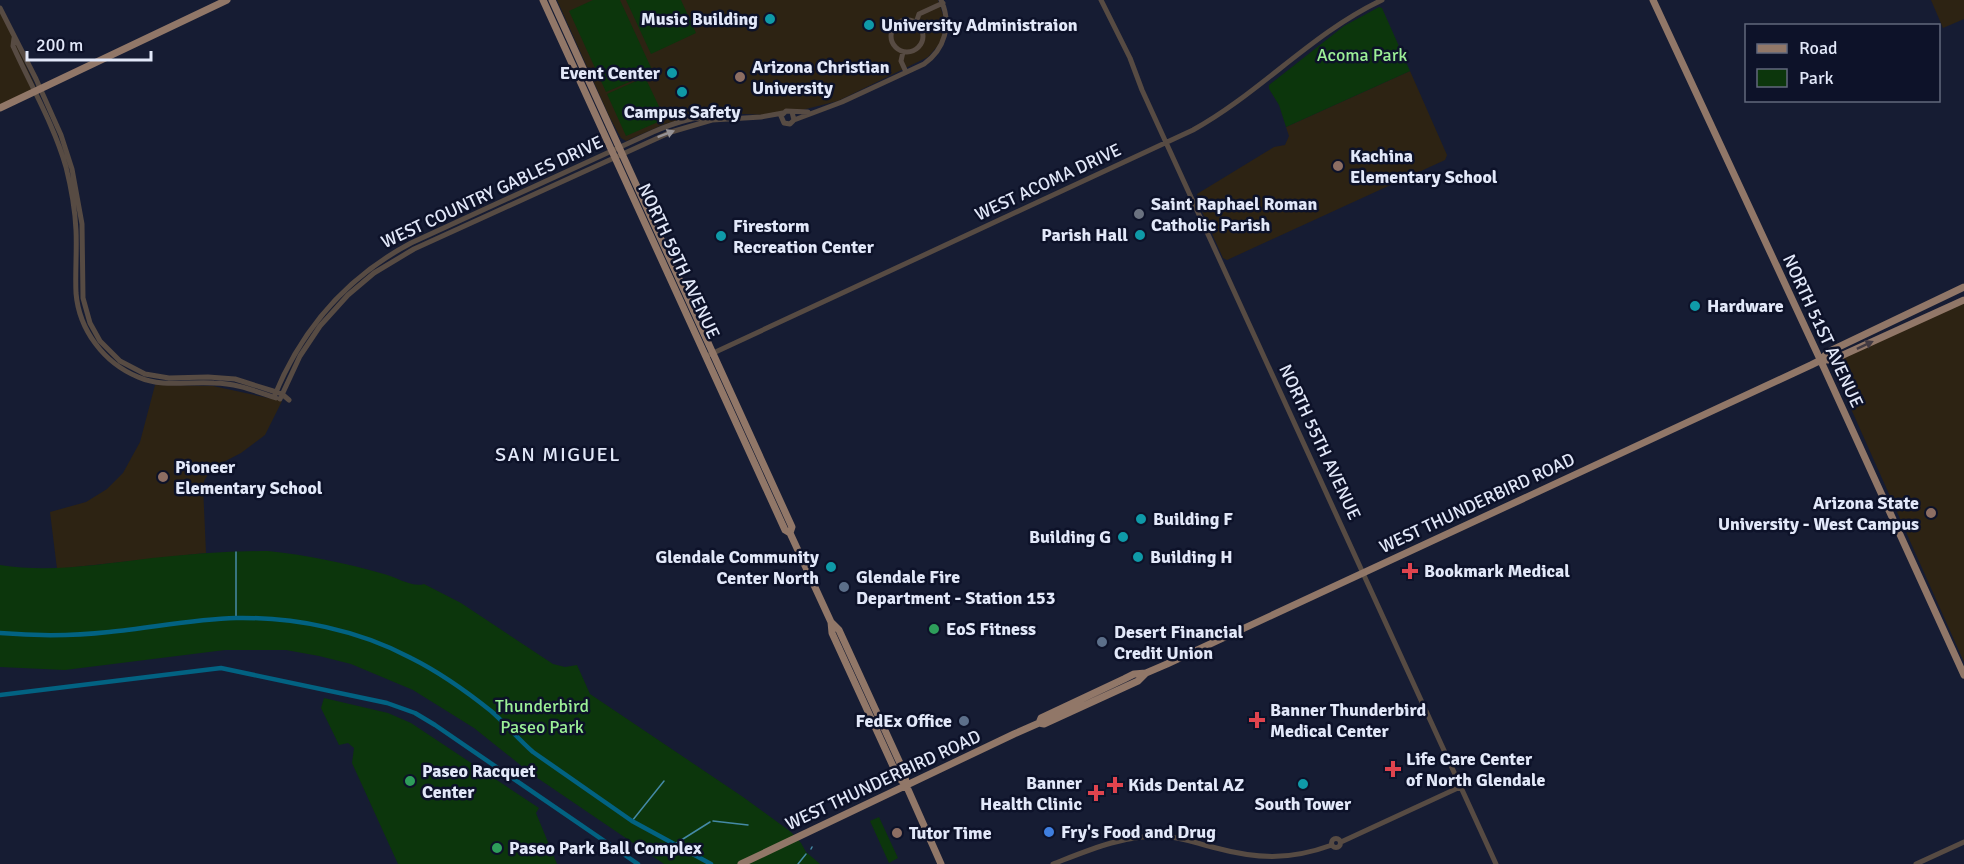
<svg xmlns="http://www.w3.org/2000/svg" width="1964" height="864" viewBox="0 0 1964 864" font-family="Signika,sans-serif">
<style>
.education{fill:#2d2313}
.green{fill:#0c360c}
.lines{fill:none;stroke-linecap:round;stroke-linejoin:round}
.stream{stroke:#458aa6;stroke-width:1.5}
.canal{stroke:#026282;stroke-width:4.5}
.minor{stroke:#574b43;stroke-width:5}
.major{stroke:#917768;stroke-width:7}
.oneway{fill:#969295}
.oneway2{fill:#423a42}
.culture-dot{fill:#0f9aa8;stroke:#0d1229;stroke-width:2}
.education-dot{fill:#8d6e63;stroke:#0d1229;stroke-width:2}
.worship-dot{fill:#6b7280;stroke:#0d1229;stroke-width:2}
.health-dot{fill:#e0444e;stroke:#0d1229;stroke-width:2}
.service-dot{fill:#5c6f8a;stroke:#0d1229;stroke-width:2}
.leisure-dot{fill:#2e9e5b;stroke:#0d1229;stroke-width:2}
.shop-dot{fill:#3f7fe0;stroke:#0d1229;stroke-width:2}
.labels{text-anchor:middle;stroke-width:5;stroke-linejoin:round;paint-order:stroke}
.poi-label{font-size:18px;font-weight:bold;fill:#e2e8f9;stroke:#0d1229;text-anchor:start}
.park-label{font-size:18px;fill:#9cf097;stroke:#0d1229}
.street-label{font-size:18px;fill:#e2e8f9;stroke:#0d1229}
.neighbourhood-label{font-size:20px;letter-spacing:1.5px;fill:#e2e8f9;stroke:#0d1229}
</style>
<rect width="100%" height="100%" fill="#161c33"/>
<path class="education" d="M557,0h381l5,15 1,9 -3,18 -13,15 -90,44 -36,9 -15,-1 -7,4 -15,2 -20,-1 -51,2 -29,8 -39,17 -5,-3 -11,-20z
M1931,0h33v19l-21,9z
M0,8l37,82 -37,18z
M1410,71l37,84 -2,5 -218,100 -4,-2 -24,-53 -2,-11 77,-47 11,-2 4,-9 -3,-9z
M1964,302v360l-133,-298z
M155,385l58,1 69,15 -17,34 -24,18 -29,15 -8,13 -1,5 3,67 -149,16 -7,-57 36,-10 21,-13 16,-16 17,-31z"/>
<path class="green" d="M593,0h27l33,72 -47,20 -37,-81z
M626,0h55l15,33 -45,21z
M1379,7l3,1 28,63 -124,56 -7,-22 -10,-16v-4l75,-59z
M645,77l20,42 -39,17 -19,-42z
M268,551c40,4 77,12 116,23 12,3 29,14 40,10l37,19 92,61 12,3 12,-2 13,29 153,103 48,35 10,11 5,9 14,12h-156l-131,-89 -59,-47 -61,-38 -62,-26 -32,-8 -33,-6h-61l-160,20 -65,-3v-102c51,8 101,-1 152,-7 39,-4 77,-7 116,-7z
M324,698l64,15 23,10 128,85 -3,5 21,51h-159l-46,-101 2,-15 -6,-5 -9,2 -18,-37z
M879,817l19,41 -9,5 -19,-42z"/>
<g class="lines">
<path class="stream" d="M236,618v-66
M632,821l32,-40
M713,821l35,4
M675,844l35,-22
M811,849l1,-2
M798,864l8,-10"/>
<path class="canal" d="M0,633c36,3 73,3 109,-1 42,-4 84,-13 127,-14 59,-1 123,12 175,40 28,14 55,33 80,53 15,13 27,28 42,41l99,69 79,43
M0,695l221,-27 166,35 28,10 20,12 203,139"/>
<path class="minor" d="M1101,0l29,58 12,32 354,774
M0,8l36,71 25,56 11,34 10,55 1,74 7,25 10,18 20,20 25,13 24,4 39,-1 27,2 38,12 9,3 7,6
M891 36a16 16 0 1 1 32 0a16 16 0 1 1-32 0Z
M916,23l3,-9 24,-11
M14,38l-1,8c18,40 41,79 53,121 5,20 9,42 10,63 1,21 -1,42 0,63 3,37 28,70 62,84 25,11 50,4 76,6 22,0 41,8 62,15
M903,52l-2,9 5,11
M792,112l2,8 -4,4 -6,-1 -3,-7 5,-5 22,1
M794,120l48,-18 82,-38c21,-15 28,-40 17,-64
M709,355l484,-225c67,-37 119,-97 189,-130
M274,397c27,-67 73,-120 137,-154l242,-111c14,-6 45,-19 59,-12
M280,399l20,-43 20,-30 28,-31 26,-22 40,-24 257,-117 41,-12 49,-3 22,-4
M1331.5 843a4.5 4.5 0 1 1 9 0a4.5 4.5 0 1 1-9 0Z
M1341,842l119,-55
M1053,864c36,-14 70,-29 110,-28 17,1 33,7 49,11 45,12 76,14 120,-2
M1916,864l48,-22"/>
<path class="major" d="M543,0l242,530 5,3 41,89 8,8 66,144 1,11
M552,0l240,527 -2,6
M1653,0l172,370 139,305
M0,108l227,-108
M1821,360h11l132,-60
M831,622l1,11 66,144 8,8 35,79
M1039,723l2,-5 83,-39 10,-5 12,-1 21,-9 644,-299 10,-5 7,-8 136,-65
M741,864l273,-130 25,-11 5,1 94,-43 8,-8"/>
</g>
<defs><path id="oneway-solid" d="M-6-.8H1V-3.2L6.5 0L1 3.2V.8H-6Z" transform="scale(1.5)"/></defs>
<use class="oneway" href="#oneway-solid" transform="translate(666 134) rotate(-21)"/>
<use class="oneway2" href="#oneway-solid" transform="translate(1865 345) rotate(-25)"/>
<g class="culture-dot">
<circle cx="770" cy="19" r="6"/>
<circle cx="869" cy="25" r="6"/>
<circle cx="672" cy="73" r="6"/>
<circle cx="682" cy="92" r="6"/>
<circle cx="1140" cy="235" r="6"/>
<circle cx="721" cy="236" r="6"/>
<circle cx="1695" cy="306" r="6"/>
<circle cx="1141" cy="519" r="6"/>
<circle cx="1123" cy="537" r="6"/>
<circle cx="1138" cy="557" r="6"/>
<circle cx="831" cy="567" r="6"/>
<circle cx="1303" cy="784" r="6"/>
</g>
<g class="education-dot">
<circle cx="740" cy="77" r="6"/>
<circle cx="1338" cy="166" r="6"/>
<circle cx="163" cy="477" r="6"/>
<circle cx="1931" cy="513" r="6"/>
<circle cx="897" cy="833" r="6"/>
</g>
<circle class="worship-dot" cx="1139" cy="214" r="6"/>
<g class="health-dot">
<path d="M1407 562h6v6h6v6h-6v6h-6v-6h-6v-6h6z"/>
<path d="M1254 711h6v6h6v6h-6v6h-6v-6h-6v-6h6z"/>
<path d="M1390 760h6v6h6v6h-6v6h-6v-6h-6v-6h6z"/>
<path d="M1112 776h6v6h6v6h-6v6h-6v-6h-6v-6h6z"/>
<path d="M1093 784h6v6h6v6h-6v6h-6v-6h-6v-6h6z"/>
</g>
<g class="service-dot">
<circle cx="844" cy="587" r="6"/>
<circle cx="1102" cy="642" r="6"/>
<circle cx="964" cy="721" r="6"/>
</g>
<g class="leisure-dot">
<circle cx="934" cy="629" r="6"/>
<circle cx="410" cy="781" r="6"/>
<circle cx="497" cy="848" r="6"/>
</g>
<circle class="shop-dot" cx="1049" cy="832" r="6"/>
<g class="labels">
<g class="poi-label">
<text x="758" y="25" text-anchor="end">Music Building</text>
<text x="881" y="31">University Administraion</text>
<text x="752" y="73">Arizona Christian<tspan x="752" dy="21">University</tspan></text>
<text x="660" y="79" text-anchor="end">Event Center</text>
<text x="682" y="118" text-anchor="middle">Campus Safety</text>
<text x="1350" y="162">Kachina<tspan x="1350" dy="21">Elementary School</tspan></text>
<text x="1151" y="210">Saint Raphael Roman<tspan x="1151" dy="21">Catholic Parish</tspan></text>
<text x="733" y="232">Firestorm<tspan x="733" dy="21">Recreation Center</tspan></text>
<text x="1128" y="241" text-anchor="end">Parish Hall</text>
<text x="1707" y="312">Hardware</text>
<text x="175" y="473">Pioneer<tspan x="175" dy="21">Elementary School</tspan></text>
<text x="1919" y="509" text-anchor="end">Arizona State<tspan x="1919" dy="21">University - West Campus</tspan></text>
<text x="1153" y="525">Building F</text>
<text x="1111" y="543" text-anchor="end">Building G</text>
<text x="819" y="563" text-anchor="end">Glendale Community<tspan x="819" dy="21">Center North</tspan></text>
<text x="1150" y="563">Building H</text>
<text x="1424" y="577">Bookmark Medical</text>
<text x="856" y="583">Glendale Fire<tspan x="856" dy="21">Department - Station 153</tspan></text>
<text x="946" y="635">EoS Fitness</text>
<text x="1114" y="638">Desert Financial<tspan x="1114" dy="21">Credit Union</tspan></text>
<text x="1270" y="716">Banner Thunderbird<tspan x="1270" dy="21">Medical Center</tspan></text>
<text x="952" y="727" text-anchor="end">FedEx Office</text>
<text x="1406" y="765">Life Care Center<tspan x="1406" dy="21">of North Glendale</tspan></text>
<text x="422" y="777">Paseo Racquet<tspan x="422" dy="21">Center</tspan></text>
<text x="1082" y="789" text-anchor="end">Banner<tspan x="1082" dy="21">Health Clinic</tspan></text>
<text x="1128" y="791">Kids Dental AZ</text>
<text x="1303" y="810" text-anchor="middle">South Tower</text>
<text x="1061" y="838">Fry's Food and Drug</text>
<text x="909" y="839">Tutor Time</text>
<text x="509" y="854">Paseo Park Ball Complex</text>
</g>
<g class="park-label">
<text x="1362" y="61">Acoma Park</text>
<text x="542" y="712">Thunderbird<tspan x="542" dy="21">Paseo Park</tspan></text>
</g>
<g class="street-label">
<text transform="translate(1048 182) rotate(-25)" y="6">WEST ACOMA DRIVE</text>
<text transform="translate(492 192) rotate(-25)" y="6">WEST COUNTRY GABLES DRIVE</text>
<text transform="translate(679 261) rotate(65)" y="6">NORTH 59TH AVENUE</text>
<text transform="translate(1823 331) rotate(65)" y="6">NORTH 51ST AVENUE</text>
<text transform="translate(1320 442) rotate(65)" y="6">NORTH 55TH AVENUE</text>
<text transform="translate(1477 503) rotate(-25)" y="6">WEST THUNDERBIRD ROAD</text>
<text transform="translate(883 780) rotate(-25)" y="6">WEST THUNDERBIRD ROAD</text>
</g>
<g class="neighbourhood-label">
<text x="558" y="461">SAN MIGUEL</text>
</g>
</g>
<rect x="1745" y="24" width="195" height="78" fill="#0d1229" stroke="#62687c" stroke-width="1.5"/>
<rect x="1757" y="44" width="30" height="9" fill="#917768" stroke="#62687c" stroke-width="1.5"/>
<text x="1799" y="54" font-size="18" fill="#e2e8f9">Road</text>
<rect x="1757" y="69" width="30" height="18" fill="#0c360c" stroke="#62687c" stroke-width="1.5"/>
<text x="1799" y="84" font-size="18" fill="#e2e8f9">Park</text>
<path d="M27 51v9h124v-9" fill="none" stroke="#e2e8f9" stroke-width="3"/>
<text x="36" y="51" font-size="18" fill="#e2e8f9" stroke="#0d1229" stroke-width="4.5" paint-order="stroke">200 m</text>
</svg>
